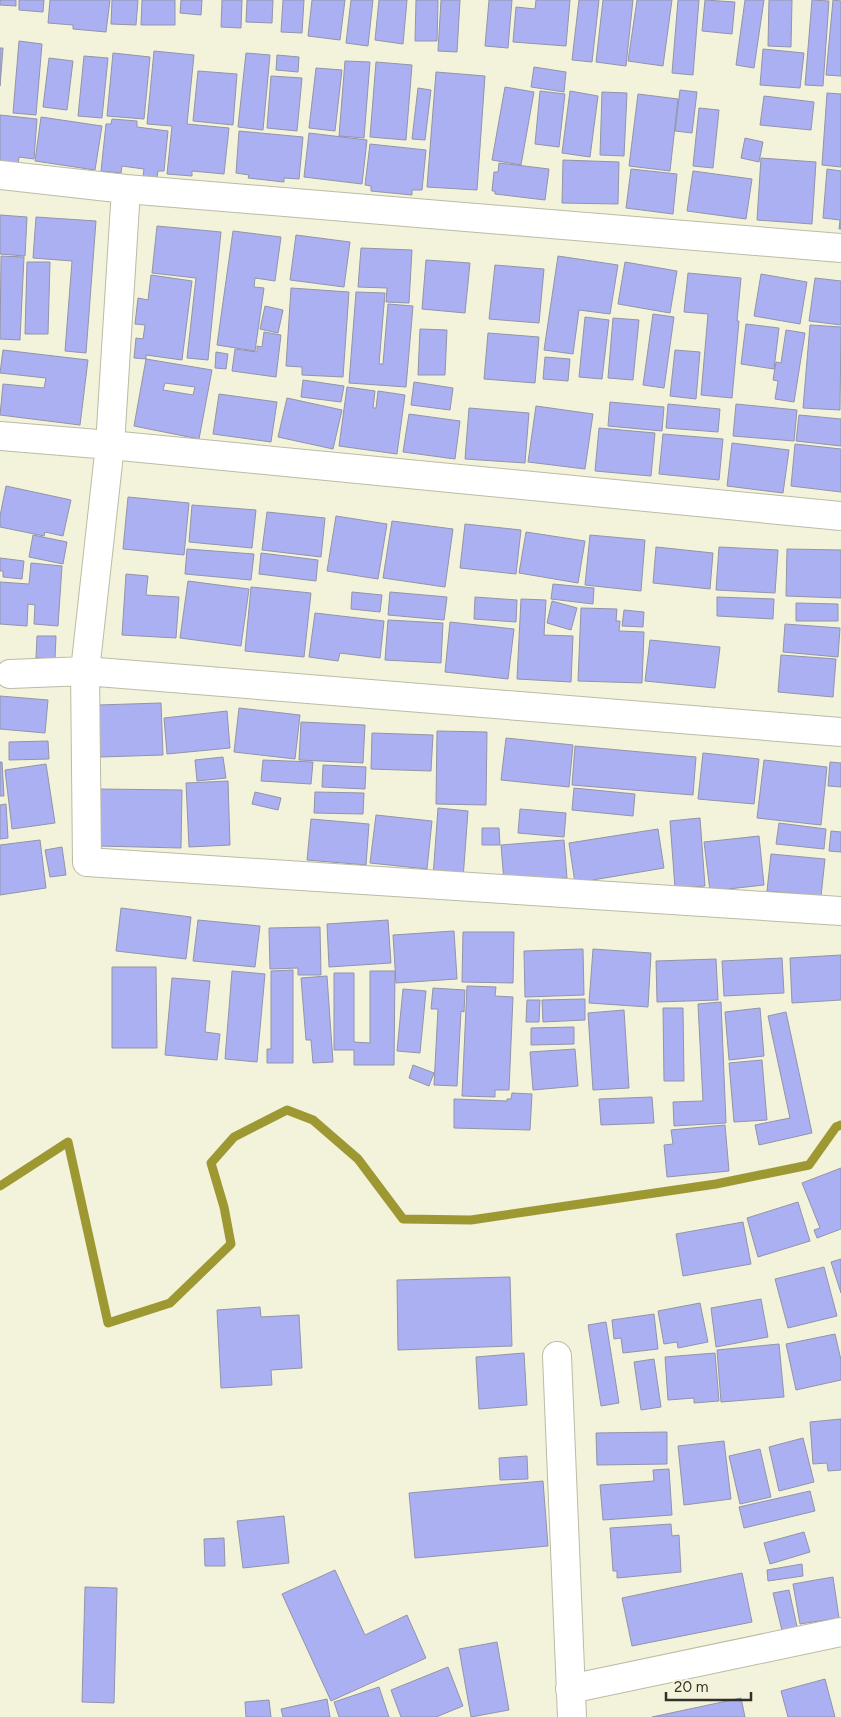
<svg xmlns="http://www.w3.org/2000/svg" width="841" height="1717" viewBox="0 0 841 1717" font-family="Figtree,sans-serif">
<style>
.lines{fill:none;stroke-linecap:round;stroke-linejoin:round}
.stream{stroke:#9e9833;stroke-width:9}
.building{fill:#abb0f3;stroke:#9294a9;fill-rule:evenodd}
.street-casing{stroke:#bcbba5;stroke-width:30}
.street{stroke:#fff;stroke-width:28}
</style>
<rect width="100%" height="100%" fill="#f3f2da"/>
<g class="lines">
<path class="stream" d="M0,1186l68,-44 40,181 62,-20 61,-59 -7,-37 -13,-44 23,-26 53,-27 26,10 45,39 45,60 68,1 245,-36 93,-19 27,-38 5,-2"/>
</g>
<path class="building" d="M0,0h16v6l-16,-1z
M19,0h25l-1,12 -24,-2z
M50,0h60l-4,32 -33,-3v-4l-25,-2z
M112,0h26l-2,25 -25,-1z
M142,0h33v25h-34z
M181,0h21l-1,15 -21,-2z
M222,0h20l-1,28 -20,-1z
M247,0h26l-1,23 -26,-1z
M283,0h21l-2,33 -21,-1z
M312,0h33l-5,40 -32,-4z
M351,0h22l-5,46 -22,-3z
M379,0h28l-4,44 -28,-4z
M416,0h22l-1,41h-22z
M441,0h19l-3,52 -19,-1z
M489,0h23l-4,48 -23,-2z
M536,0h34l-4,46 -53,-4 3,-35 19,2z
M579,0h20l-7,62 -20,-2z
M603,0h30l-7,66 -30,-4z
M637,0h35l-9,66 -35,-5z
M678,0h21l-6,75 -21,-2z
M705,0l30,2 -3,32 -30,-3z
M745,0h19l-10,68 -18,-3z
M769,0h23l-1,47 -23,-1z
M812,0l17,1 -6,85 -18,-1z
M833,0l8,1v75l-15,-1z
M19,41l23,3 -6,71 -23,-2z
M0,48h3l-3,38z
M763,49l41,4 -4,35 -40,-3z
M154,51l40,4 -7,69 42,4 -5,46 -32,-3v5l-25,-2 5,-48 -25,-2z
M113,53l37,4 -6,62 -37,-3z
M246,53l24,2 -7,75 -25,-3z
M277,55l22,2 -1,15 -22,-2z
M84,56l24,2 -6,60 -24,-2z
M49,58l24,3 -6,49 -24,-3z
M345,61l25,1 -6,76 -25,-2z
M376,62l36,3 -6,75 -36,-3z
M534,67l32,5 -2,20 -33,-5z
M316,68l26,2 -7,61 -26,-3z
M198,71l39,3 -4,51 -40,-4z
M436,72l49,4 -8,114 -50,-3z
M271,76l31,2 -5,53 -30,-3z
M505,87l29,5 -13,73 -29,-5z
M418,88l13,2 -6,50 -13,-1z
M680,90l17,2 -5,41 -17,-2z
M540,91l25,3 -6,53 -24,-3z
M570,91l28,5 -8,61 -28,-4z
M602,92l25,1 -3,63 -24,-1z
M827,93l14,1v73l-19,-2z
M638,94l40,5 -8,72 -41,-5z
M764,96l50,6 -3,28 -51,-5z
M699,108l20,2 -6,58 -20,-2z
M0,115l37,4 -3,40 -15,-2 -1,9 -18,-1z
M41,117l61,9 -7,44 -60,-9z
M112,119l25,2v6l31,4 -4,40h-6l-1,7 -14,-1 1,-8 -22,-3 -1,7 -20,-2 5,-47h5z
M239,131l64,6 -4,42 -15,-1v4l-36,-4 1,-3 -13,-2z
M309,133l58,7 -5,44 -58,-7z
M745,138l18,4 -4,20 -18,-4z
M370,144l56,6 -4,40h-10v5l-41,-4v-5l-6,-1z
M761,158l55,4 -4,62 -55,-4z
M563,160l56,2 -1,42 -56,-1z
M499,163l50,6 -4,31 -50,-6v-3h-3l2,-19h4z
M631,169l46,5 -4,40 -47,-6z
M827,169l14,2v58h-2l1,-9 -17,-2z
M693,171l59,8 -6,40 -59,-8z
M0,215l27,2 -2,39 -25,-2z
M36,217l60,4 -10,132 -21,-2 7,-90 -39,-3z
M157,226l64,6 -13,128 -21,-2 9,-80 -44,-5z
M233,231l48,6 -6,44 -20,-3 -1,9 10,1 -9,63 -38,-6z
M296,235l54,7 -6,45 -54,-7z
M361,248l51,2 -3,53 -23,-1 1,-14 -29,-1z
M1,256l23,1 -4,83 -20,-1z
M558,256l60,9 -8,49 -31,-4 -6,44 -29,-4z
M426,260l44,3 -5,50 -43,-4z
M27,262h23l-2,72h-23z
M625,262l52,9 -7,42 -52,-9z
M495,265l49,4 -5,54 -50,-4z
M688,273l53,5 -4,43h2l-7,77 -31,-3 7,-81 -24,-2z
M761,274l46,8 -7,42 -46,-8z
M151,275l41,6 -10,79 -36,-5v4l-12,-1 2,-20 7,1 2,-14 -10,-1 3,-26 10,2z
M815,278l26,3v44l-32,-4z
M291,288l58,4 -6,85 -41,-2v-8l-16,-1z
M356,292l29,1 -6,71h4l5,-60 25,2 -7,81 -57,-4z
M265,306l18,4 -5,23 -18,-4z
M653,314l21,3 -10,71 -21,-3z
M585,317l24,3 -7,59 -23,-2z
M613,318l26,2 -6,60 -25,-2z
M746,324l33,4 -5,41 -33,-5z
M810,325l31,2 -1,83 -37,-2z
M420,329l27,1 -2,45h-27z
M786,330l19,3 -11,69 -19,-3 3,-18 -5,-1 3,-18 5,1z
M264,332l17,3 -5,42 -44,-6 3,-22 22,3v-6l5,1z
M488,333l51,4 -4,46 -51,-4z
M3,350l85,10 -8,65 -80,-10 3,-31 41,4 2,-10 -46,-5z
M675,350l25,2 -4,47 -26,-3z
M216,352l12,2 -2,15 -11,-1z
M545,357l25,2 -2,22 -25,-2z
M146,359l66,11 -13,69 -65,-13zM165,383l30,4 -2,8 -30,-5z
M303,380l41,6 -3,16 -40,-5z
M414,382l39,6 -3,22 -39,-5z
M347,387l28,4 -2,17h3l2,-17 27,4 -8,59 -58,-8z
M219,394l58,8 -6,40 -58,-8z
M287,398l55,12 -9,39 -55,-12z
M610,402l54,5 -2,24 -54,-5z
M668,404l52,5 -2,23 -52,-4z
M736,404l61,6 -3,31 -61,-5z
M536,406l57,8 -8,55 -57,-7z
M469,408l60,5 -4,50 -60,-4z
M409,414l51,7 -5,38 -52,-7z
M799,415l42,4v27l-45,-5z
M599,428l56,5 -4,43 -56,-5z
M663,434l60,5 -4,41 -60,-6z
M732,443l57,7 -6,43 -56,-7z
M795,444l46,5v43l-50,-6z
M6,486l65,14 -8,36 -18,-4 -1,4 -44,-9v-11z
M128,497l61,6 -5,52 -61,-6z
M192,505l64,5 -4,38 -63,-6z
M267,512l58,6 -4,39 -59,-7z
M336,516l51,8 -9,55 -51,-8z
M392,521l61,8 -8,58 -62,-9z
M465,524l56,6 -5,44 -56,-6z
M526,532l59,9 -7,42 -59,-10z
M33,535l34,7 -4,22 -34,-7z
M590,535l55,5 -4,51 -56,-6z
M656,547l57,6 -3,36 -57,-6z
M719,547l59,3 -3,43 -59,-3z
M187,549l67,5 -3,26 -66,-6z
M787,549l54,1v48l-55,-2z
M261,553l57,7 -2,21 -57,-7z
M0,558l24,3 -2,18 -19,-2v-6h-3z
M31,563l31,3 -4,60 -24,-2 1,-19 -7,-1 -1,22 -27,-2v-42l29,2z
M126,574l22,2 -2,19 33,2 -3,41 -54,-3z
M188,581l61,8 -8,57 -61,-8z
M553,584l41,4 -1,16 -42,-5z
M251,587l60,6 -7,64 -59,-6z
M352,592l30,3 -2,17 -29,-3z
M390,592l57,5 -3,23 -56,-5z
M475,597l42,3 -1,22 -42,-3z
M717,597l57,2 -1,20 -56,-3z
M521,599l25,1 -2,35 29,1 -2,46 -54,-3z
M552,601l25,7 -6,22 -24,-7z
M796,603l42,1v17h-42z
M581,608l36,1 -1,12h4l-1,10 25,1 -2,51 -64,-2z
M624,610l20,2 -1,15 -21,-1z
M315,613l69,8 -4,37 -40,-5 -2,8 -29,-4z
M388,620l55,3 -2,40 -56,-3z
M450,622l64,7 -6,50 -63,-7z
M785,624l55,4 -2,29 -55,-5z
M37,636h19l-1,23 -19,-1z
M650,640l70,7 -5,41 -70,-7z
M781,655l55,4 -3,38 -55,-5z
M0,696l48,4 -3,33 -45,-4z
M161,703l2,52 -63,2 -2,-52z
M239,708l61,7 -5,44 -61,-7z
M227,711l3,37 -63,6 -3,-36z
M301,722l64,3 -2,38 -64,-3z
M437,731l50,1 -1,73 -50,-1z
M372,733l61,2 -2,36 -60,-2z
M506,738l67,7 -4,42 -68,-7z
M48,741l1,18 -40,1v-18z
M575,746l121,11 -3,38 -121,-10z
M703,753l56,6 -5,45 -56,-5z
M223,757l3,21 -29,3 -2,-21z
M263,760l50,2 -2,22 -50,-3z
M764,760l63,7 -6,58 -64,-7z
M0,762h2l2,34h-4z
M830,762l11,1v24l-13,-1z
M46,764l9,59 -43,6 -7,-59z
M323,765l43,2 -1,22 -43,-2z
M228,781l2,64 -41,2 -3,-64z
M574,788l61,6 -2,22 -61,-6z
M98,789l84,1 -1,58 -83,-2z
M255,792l26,6 -3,12 -26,-6z
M315,792l49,1 -1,21 -49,-1z
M6,804l2,34 -8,1v-34z
M438,808l30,3 -5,68 -30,-2z
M520,809l46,4 -2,24 -46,-4z
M376,815l56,6 -5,48 -57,-6z
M700,818l5,68 -30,2 -5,-67z
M311,819l58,5 -3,41 -59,-5z
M779,823l47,6 -2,20 -48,-5z
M482,828h17l1,17h-18z
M658,829l6,39 -89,15 -6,-40z
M831,831l10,1v20l-12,-1z
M759,836l5,49 -54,6 -6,-49z
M40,840l6,48 -46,7v-50z
M564,840l3,38 -63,4 -3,-37z
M62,847l4,28 -16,2 -5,-27z
M771,854l54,5 -4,37 -54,-5z
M121,908l70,9 -5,42 -70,-8z
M198,920l62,6 -5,41 -62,-6z
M388,920l3,43 -62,4 -2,-43z
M320,927l1,48h-23v-7l-28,1 -1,-41z
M454,931l3,48 -61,4 -3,-48z
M463,932h51l-1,51 -51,-1z
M583,949l1,46 -59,2 -1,-46z
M593,949l58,4 -3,54 -59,-4z
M841,955v45l-49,3 -2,-45z
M782,958l2,35 -60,3 -2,-35z
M716,959l2,41 -61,2 -1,-41z
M112,967h44l1,81h-45z
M293,970v93h-26v-14h4v-78z
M232,971l33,3 -8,88 -32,-3z
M370,971h25l-1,94h-40v-15h-20v-77h20v69l16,1z
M327,976l6,86 -20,1 -2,-23h-5l-5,-62z
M172,978l38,3 -5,51 15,2 -3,26 -52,-5z
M467,986l29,1 -1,9 18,1 -4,93h-14v7l-33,-1z
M433,988l32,2 -1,22 -3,-1 -4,75 -23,-1 4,-76h-7z
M403,989l23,2 -6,62 -23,-2z
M585,999v21l-42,2 -1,-22z
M527,1000h13l-1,22h-13z
M721,1002l5,121 -52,3 -1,-24 30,-1 -5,-97z
M663,1008h20l1,73h-20z
M760,1008l4,48 -35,4 -4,-48z
M624,1010l5,78 -36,2 -5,-77z
M786,1012l26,121 -53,12 -4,-20 35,-7 -22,-102z
M574,1027v17l-43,1v-17z
M575,1049l3,37 -45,4 -3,-38z
M762,1060l5,60 -33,2 -5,-59z
M413,1065l21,8 -5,13 -20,-8z
M512,1093l20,1 -2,36 -76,-2v-29l53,2v-2h4z
M652,1097l2,26 -53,2 -2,-26z
M725,1125l4,46 -62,6 -3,-32 9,-1 -2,-14z
M841,1168v61l-24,9 -3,-8 6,-2 -18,-45z
M798,1202l12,39 -52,16 -11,-39z
M743,1222l8,42 -68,12 -7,-42z
M841,1259v34l-10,-31z
M824,1267l13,49 -49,12 -13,-49z
M510,1277l2,69 -114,4 -1,-70z
M761,1299l7,38 -52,10 -5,-39z
M700,1303l8,39 -30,6 -1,-6 -13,2 -6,-33z
M260,1307l1,10 38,-2 3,53 -31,2 1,15 -51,3 -4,-78z
M654,1314l4,35 -35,4 -2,-15 -7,1 -2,-19z
M606,1322l13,81 -18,3 -13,-81z
M835,1334l6,26v20l-45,10 -10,-46z
M779,1344l5,53 -63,5 -4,-52z
M524,1353l3,52 -48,4 -3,-52z
M715,1353l4,48 -25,2v-5l-26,2 -3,-43z
M654,1359l7,48 -20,3 -7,-48z
M841,1419v51l-13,1 -1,-8 -14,1 -3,-42z
M667,1432v32l-70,1 -1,-32z
M803,1438l11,44 -35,9 -10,-44z
M724,1441l7,58 -47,6 -6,-59z
M760,1449l11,48 -31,7 -11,-48z
M527,1456l1,23 -28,1 -1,-22z
M669,1469l3,46 -69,5 -3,-35 54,-4 -1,-11z
M543,1481l5,65 -133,12 -6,-65z
M810,1491l5,20 -71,17 -5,-21z
M284,1516l5,47 -46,5 -6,-47z
M671,1524l1,12 7,-1 2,37 -64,6v-7h-4l-3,-43z
M804,1532l6,20 -40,12 -6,-21z
M224,1538l1,28h-20l-1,-27z
M802,1564l1,12 -35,5 -1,-11z
M335,1570l30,65 42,-20 19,43 -95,43 -49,-107z
M742,1573l10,49 -120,24 -10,-48z
M833,1577l6,41 -39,6 -7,-40z
M85,1587l32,1 -3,115 -32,-1z
M789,1590l9,41 -15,4 -10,-42z
M497,1642l12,68 -38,7 -12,-68z
M448,1667l15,39 -27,11h-35l-10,-27z
M825,1679l10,38h-47l-7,-26z
M379,1687l10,30h-50l-5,-15z
M741,1698l4,19h-93z
M327,1699l3,18h-47l-2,-8z
M269,1700l2,17h-25l-1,-15z"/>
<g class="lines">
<g class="street-casing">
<path id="street" d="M0,175l126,14 715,59
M126,189l-16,256 -25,226 2,191 754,49
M0,436l110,9 731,71
M10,674l75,-3 756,61
M557,1356l15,361
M570,1689l271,-57"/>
</g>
<use href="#street" class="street"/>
</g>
<path d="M666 1692v8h85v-8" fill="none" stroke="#313128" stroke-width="2.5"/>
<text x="674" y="1692" font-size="15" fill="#313128" stroke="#f3f2da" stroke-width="4" paint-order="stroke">20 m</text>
</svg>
